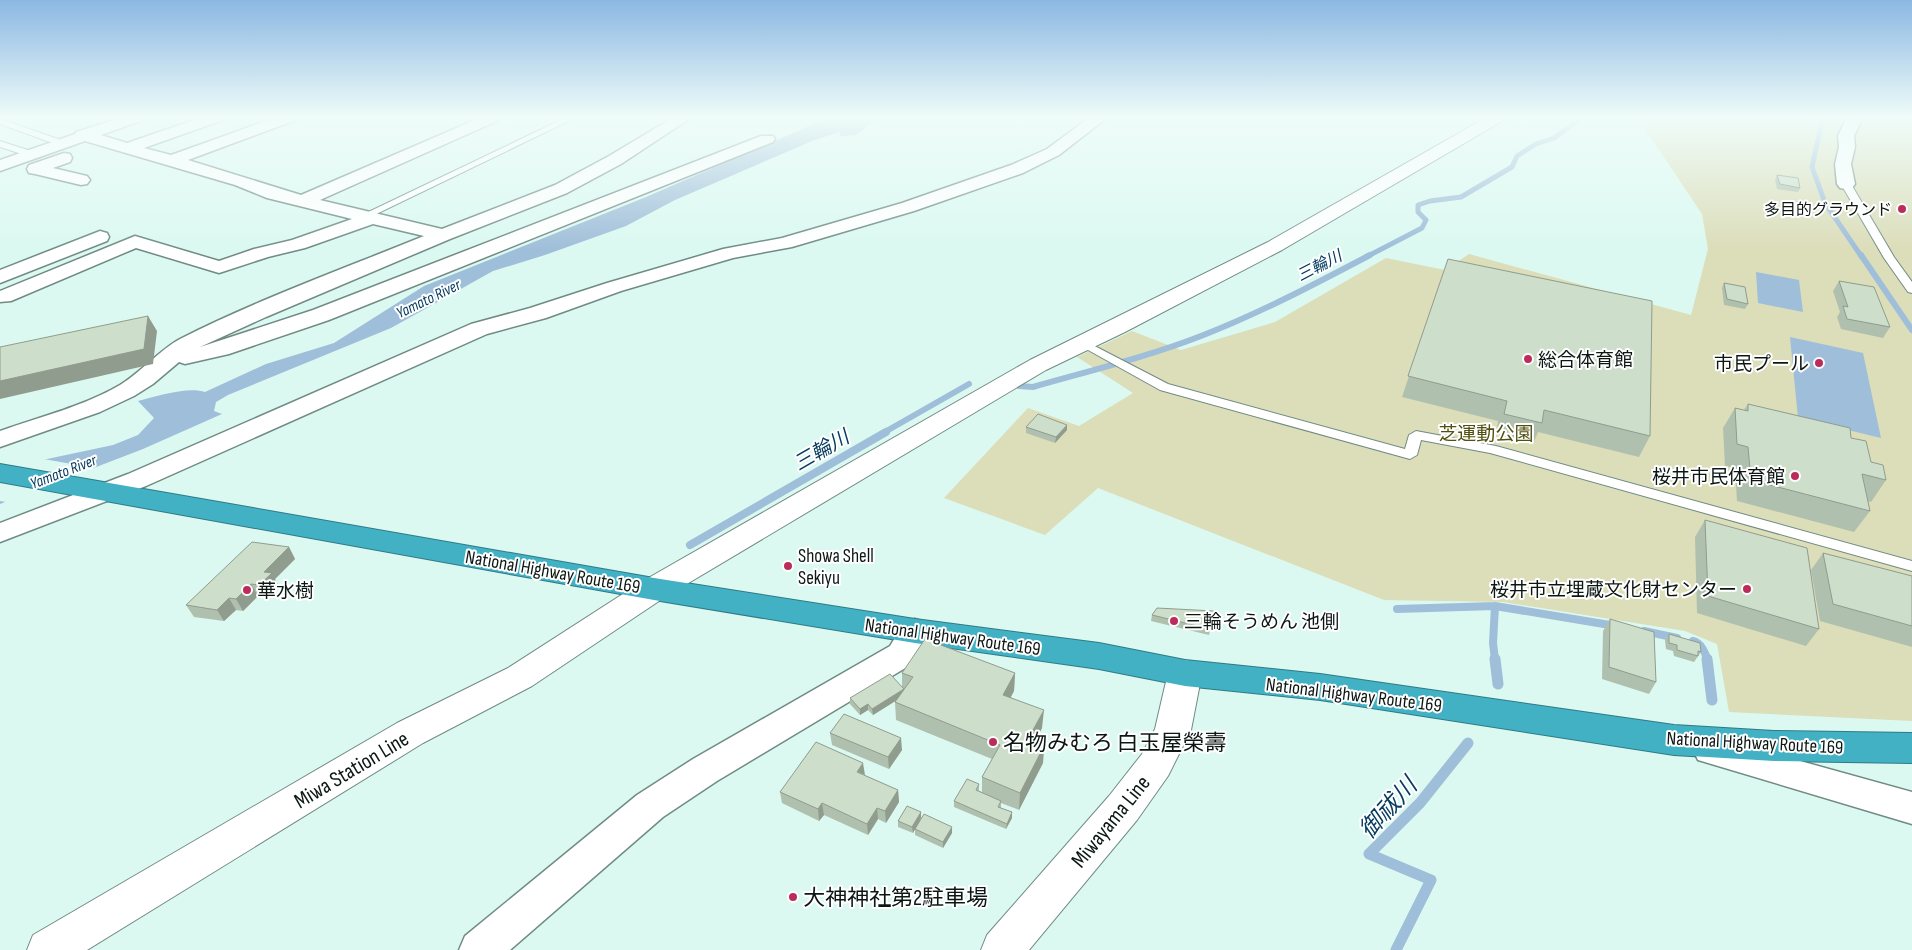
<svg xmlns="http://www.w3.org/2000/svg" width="1912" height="950" viewBox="0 0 1912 950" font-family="'Sofia Sans Condensed','Noto Sans JP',sans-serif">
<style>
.green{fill:#dcddb9}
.water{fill:#9fbed9}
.pier{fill:#dbf9f1}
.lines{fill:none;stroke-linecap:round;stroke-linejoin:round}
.stream-far3{stroke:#9fbed9;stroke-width:5}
.stream-far2{stroke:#9fbed9;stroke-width:6}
.stream-far1{stroke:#9fbed9;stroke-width:8}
.stream{stroke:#9fbed9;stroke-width:11}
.lane-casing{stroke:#708b84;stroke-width:2}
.street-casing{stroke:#708b84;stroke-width:3}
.secondary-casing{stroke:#708b84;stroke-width:2}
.highway-casing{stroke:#2f7b86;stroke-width:2}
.lane{fill:#fff;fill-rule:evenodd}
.street{fill:#fff;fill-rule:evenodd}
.secondary{fill:#fff;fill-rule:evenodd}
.highway{fill:#42b1c4;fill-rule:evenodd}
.wall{fill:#b0c0af}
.shaded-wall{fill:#909c8e}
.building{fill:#cddfcb;stroke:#909c8e}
.poi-dot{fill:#bb2c5a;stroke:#fff;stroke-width:2}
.labels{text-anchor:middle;stroke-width:4;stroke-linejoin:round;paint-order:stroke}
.far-poi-label{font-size:16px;fill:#0c1714;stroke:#fff;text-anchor:end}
.far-water-label{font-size:16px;font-style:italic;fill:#073c60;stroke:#fff}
.poi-label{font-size:19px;fill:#0c1714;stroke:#fff;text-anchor:start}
.park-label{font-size:19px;fill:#515011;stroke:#fff}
.street-label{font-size:19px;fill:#0c1714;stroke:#fff}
.water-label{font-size:20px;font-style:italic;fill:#073c60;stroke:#fff}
.near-poi-label{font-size:22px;fill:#0c1714;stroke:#fff;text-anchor:start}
.near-street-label{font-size:22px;fill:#0c1714;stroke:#fff}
.near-water-label{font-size:24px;font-style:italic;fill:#073c60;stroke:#fff}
</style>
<rect width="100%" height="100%" fill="#dbf9f1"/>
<path class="green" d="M1637,117h275v604l-183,-9 -12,-68 -32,-13 -182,-29 -119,-2 -286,-112 -53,47 -101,-37 84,-90 51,18 54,-33 -56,-36 55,-26 49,19 94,-28 111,-64 59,12 24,-16 222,61 17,-66 -6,-35z"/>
<path class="water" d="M837,117h41l-22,18 -15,1 -2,-4 -27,9 -137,59 -49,26 -81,29 -52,16 -102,57 -163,67 -12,7 -2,9 8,3 -79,35 -143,55v-35l113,-24 25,-10 16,-17 -16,-17c18,-5 51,-15 67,-9l61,-28 68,-21 90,-57 222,-89 177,-77z
M1756,272l43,8 4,32 -45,-9z
M1790,337l73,16 18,85 -83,-20z"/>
<path class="pier" d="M38,458l62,11 -89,34 -11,-2v-35z"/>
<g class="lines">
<path class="stream-far3" d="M1823,117l-11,50 13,36 36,53
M1368,256l54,-28 4,-8 -8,-8v-7l12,-4 31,-4 51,-30 5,-11 19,-12 18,-6 29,-21"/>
<path class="stream-far2" d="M1861,255l51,75
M1019,386l14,1c56,-16 114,-30 168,-51 59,-23 114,-52 169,-81
M883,433l86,-49"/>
<path class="stream-far1" d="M690,545l196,-113
M1495,606l-2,37 2,17
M1397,609l98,-3 121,20
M1644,631l33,7
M1693,641c8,2 13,12 14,19"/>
<path class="stream" d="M1495,659l3,25
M1707,659l5,41
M1396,950l35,-70 -62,-26 51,-51 48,-60"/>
<g class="lane-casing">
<path id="lane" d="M567,117h10l-209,101 -3,1 -5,-3z
M0,119l64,22 1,2 -7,2 -58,-21z
M0,141l34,11 1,2 -4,3 -31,-10z
M1846,181l5,3 43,73 18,25v11l-4,-1 -24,-34 -43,-74z
M1083,340l85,44 237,65 4,-14 7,-4 80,15 416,115v10l-422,-118 -69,-13 -4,15 -7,4 -250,-69 -81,-45 -2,-2z"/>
</g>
<g class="street-casing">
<path id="street" d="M124,117h22l-3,3 -42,15 26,8 76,-26h23l-3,3 -79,28 27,7 106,-38h22l-3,3 -108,40 113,35 181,-78h17l-2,4 -177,79 122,29 113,-44 54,-29 65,-39h18l-71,47 -54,29 -117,46 -184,78 -66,30 113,-37 448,-174h12l2,3 -2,3 -444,178 -100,34 -44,10 -6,-2 -26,22 -19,12 -34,16 -100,35v-16c40,-14 84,-25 120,-46 21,-13 41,-36 60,-46 79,-40 163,-70 244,-103l-51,-12 -68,24 -37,9 -49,16 -83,-25 -125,53 -11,1v-11l135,-55 84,25 35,-12 38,-9 60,-21 -85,-21 -32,-13 -150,-44 -85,30v-11l75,-26 1,-2z
M1090,117h18l-49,38 -36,18 -109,38 -122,36 -59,11 -112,33 -75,27 -59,16 -341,152 -146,56v-19l128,-49 343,-150 59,-16 77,-25 116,-34 59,-11 120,-35 109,-38 36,-16z
M1847,117h16l-9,19 1,11 -4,17 4,20 -3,4 -6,1 -6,-1 -3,-4 -2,-20 4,-17 -1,-11z
M64,153l6,1 2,4 -2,4 -17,6 34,8 3,4 -3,4 -6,1 -46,-11 -6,-1 -2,-4 2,-4z
M100,231l7,2 2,4 -2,4 -107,42v-13z
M915,619l11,4 5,8 -19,33 -195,117 -54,36 -153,133h-51l6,-14 172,-141 56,-36 197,-113 14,-23z
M1710,736l202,56v32l-214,-64 -5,-10 5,-10z"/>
</g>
<g class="secondary-casing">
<path id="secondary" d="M1487,117h19l-2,3 -222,130 -157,82 -79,38 -381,227 -133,89 -109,57 -336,207h-60l6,-15 364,-212 111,-55 135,-87 387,-221 238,-118z
M1185,660l12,4 5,9 -11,57 -23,46 -31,44 -108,130h-48l6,-15 122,-139 33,-42 13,-25 13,-56 5,-9z"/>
</g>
<g class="highway-casing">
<path id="highway" d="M0,464l654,114 261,41 184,24 86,17 135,14 354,51 100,6 138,2v30l-138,-2 -100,-6 -354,-55 -135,-14 -86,-17 -184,-26 -261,-43 -654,-118z"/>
</g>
<use href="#lane" class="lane"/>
<use href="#street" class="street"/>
<use href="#secondary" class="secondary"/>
<use href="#highway" class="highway"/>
</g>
<path class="wall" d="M1777,175l23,13 -2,4 -21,-3 -2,-9z
M1448,259l202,177 -11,21 -101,-25 -5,12 -37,-10 2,-13 -96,-24z
M1839,281l51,46 -7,11 -42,-9 -4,-12 3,-5 -7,-21z
M1724,283l24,21 -3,5 -21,-4 -2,-17z
M1748,404l103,34 35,42 -15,22 -3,-1 2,10 -16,21 -117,-31 -2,-33 -10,-2 -2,-38 12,-20 9,2z
M1026,427l41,3 -12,13 -29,-10z
M1705,520l114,109 -13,17 -109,-33 -2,-76z
M289,547l6,12 -20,20 3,6 -12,12 -8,-1 -15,15 -7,-1 -12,11 -30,-4 -8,-12z
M1823,553l89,23v71l-92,-26 -9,-51z
M1214,611l-5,24 -58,-14 1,-6z
M1610,619l46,63 -7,12 -47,-15 1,-48z
M1669,634l32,18 -7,10 -20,-6 -1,-5 -7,-2 -1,-9z
M902,673h113l-1,18 -3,6 31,31 -7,14 9,4 -1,17 -24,47 -18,-7v5l11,4v6l-6,11 -52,-22v-6l25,-17v7l3,1v-15l10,-18 -96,-39 -1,-18 2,-2 -24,15 -5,-5 -8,5 -10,-11v-6l52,-11z
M830,733l72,17 -13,19 -57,-24z
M864,775l34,15 1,12 -13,21 -8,-4 -10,16 -44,-20 -5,6 -37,-18 -2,-11z
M921,812v6l-8,15 -15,-6v-6z
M952,827v6l-9,15 -28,-13v-6z"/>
<path class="shaded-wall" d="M148,316l9,15 -4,33 -153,35v-18z
M1067,425v5l-12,13 1,-6z
M289,547l6,12 -20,20 3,6 -12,12 -7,-12 5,-13z
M251,584l7,12 -15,15 -7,-12z
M229,598l7,12 -12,11 -7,-11z
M1015,673l-1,18 -12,21 1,-17z
M904,689l1,6 -32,20 -1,-6z
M868,704v6l-8,5v-6z
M1044,710l-2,18 -15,29 1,-18z
M901,738l1,12 -13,19 -1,-12z
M1044,746l-1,17 -24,47 1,-17z
M863,763l2,12 -8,-3z
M898,790l1,12 -13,21 -1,-12z
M822,803l2,12 -5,6 -1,-12z
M877,808l1,11 -10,16 -1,-11z
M921,812v6l-8,15 -1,-6z
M1012,812v6l-6,11 1,-5z
M952,827v6l-9,15v-6z"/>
<path class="building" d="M1777,175l21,3 2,10 -20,-4z
M1448,259l204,42 -2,135 -106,-26 -2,13 -38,-9 3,-13 -99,-25z
M1839,281l35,6 16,40 -43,-8 -4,-13 5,1z
M1724,283l21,4 3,17 -21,-5z
M148,316l-4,33 -144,32v-34z
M1748,404l102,24 1,10 15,3 5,21 12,3 3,15 -24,-6 8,37 -119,-31 -3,-33 -11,-3 -2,-36 13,3z
M1038,414l29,11 -11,12 -30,-10z
M1705,520l102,28 12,81 -111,-33z
M252,542l37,5 -25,25 8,1 -13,12 -8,-1 -15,15 -7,-1 -12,12 -31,-5z
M1823,553l89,23v50l-79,-22z
M1157,608l57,3 -4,18 -58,-14z
M1610,619l44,13 2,50 -47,-15z
M1669,634l31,9 1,9 -3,-1v5l-21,-6v-5l-8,-2z
M925,639l90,34 -12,22 41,15 -16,29 16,7 -24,47 -38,-16 18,-32 -105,-43 18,-25 -11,-4z
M890,674l14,15 -32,20 -4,-5 -8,5 -10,-11z
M844,714l57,24 -13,19 -58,-24z
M816,742l47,21 -6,9 41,18 -13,21 -8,-3 -10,16 -45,-21 -4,6 -38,-17z
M967,779l12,5 -3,6 25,11 -3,6 14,5 -5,12 -53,-23z
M907,806l14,6 -9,15 -14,-6z
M924,814l28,13 -9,15 -28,-13z"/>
<linearGradient id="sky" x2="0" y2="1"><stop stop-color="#8bb8e2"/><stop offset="0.47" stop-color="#effcf9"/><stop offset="1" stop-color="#effcf9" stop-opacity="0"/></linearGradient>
<rect width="1912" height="250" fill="url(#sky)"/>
<g class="poi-dot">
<circle cx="1902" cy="209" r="5"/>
<circle cx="1528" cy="359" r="5"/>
<circle cx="1819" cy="363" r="5"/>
<circle cx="1795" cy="476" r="5"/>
<circle cx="788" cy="566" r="5"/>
<circle cx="1747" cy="589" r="5"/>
<circle cx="247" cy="590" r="5"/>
<circle cx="1174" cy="621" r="5"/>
<circle cx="993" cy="742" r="5"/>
<circle cx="793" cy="897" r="5"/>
</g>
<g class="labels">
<g class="far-poi-label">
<text x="1892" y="215">多目的グラウンド</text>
</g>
<g class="far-water-label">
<text transform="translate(1319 265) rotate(-27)" y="6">三輪川</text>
<text transform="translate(428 298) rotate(-26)" y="6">Yamato River</text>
<text transform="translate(63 471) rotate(-21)" y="6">Yamato River</text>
</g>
<g class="poi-label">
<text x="1538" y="366">総合体育館</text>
<text x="1809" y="370" text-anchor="end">市民プール</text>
<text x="1785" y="483" text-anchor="end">桜井市民体育館</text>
<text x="798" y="562">Showa Shell<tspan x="798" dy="22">Sekiyu</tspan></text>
<text x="1737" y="596" text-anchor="end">桜井市立埋蔵文化財センター</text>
<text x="257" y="597">華水樹</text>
<text x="1184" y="628">三輪そうめん 池側</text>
</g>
<g class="park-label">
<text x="1486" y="440">芝運動公園</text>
</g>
<g class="street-label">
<text transform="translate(553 571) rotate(10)" y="7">National Highway Route 169</text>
<text transform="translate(953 636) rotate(8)" y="7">National Highway Route 169</text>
<text transform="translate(1354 694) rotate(7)" y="7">National Highway Route 169</text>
<text transform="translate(1755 742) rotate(3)" y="7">National Highway Route 169</text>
</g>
<g class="water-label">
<text transform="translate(821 450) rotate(-30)" y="7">三輪川</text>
</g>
<g class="near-poi-label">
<text x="1003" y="750">名物みむろ 白玉屋榮壽</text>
<text x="803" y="905">大神神社第2駐車場</text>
</g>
<g class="near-street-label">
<text transform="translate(351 769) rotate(-31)" y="8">Miwa Station Line</text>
<text transform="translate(1110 821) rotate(-51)" y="8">Miwayama Line</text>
</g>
<g class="near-water-label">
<text transform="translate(1388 808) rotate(-48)" y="8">御祓川</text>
</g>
</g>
</svg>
